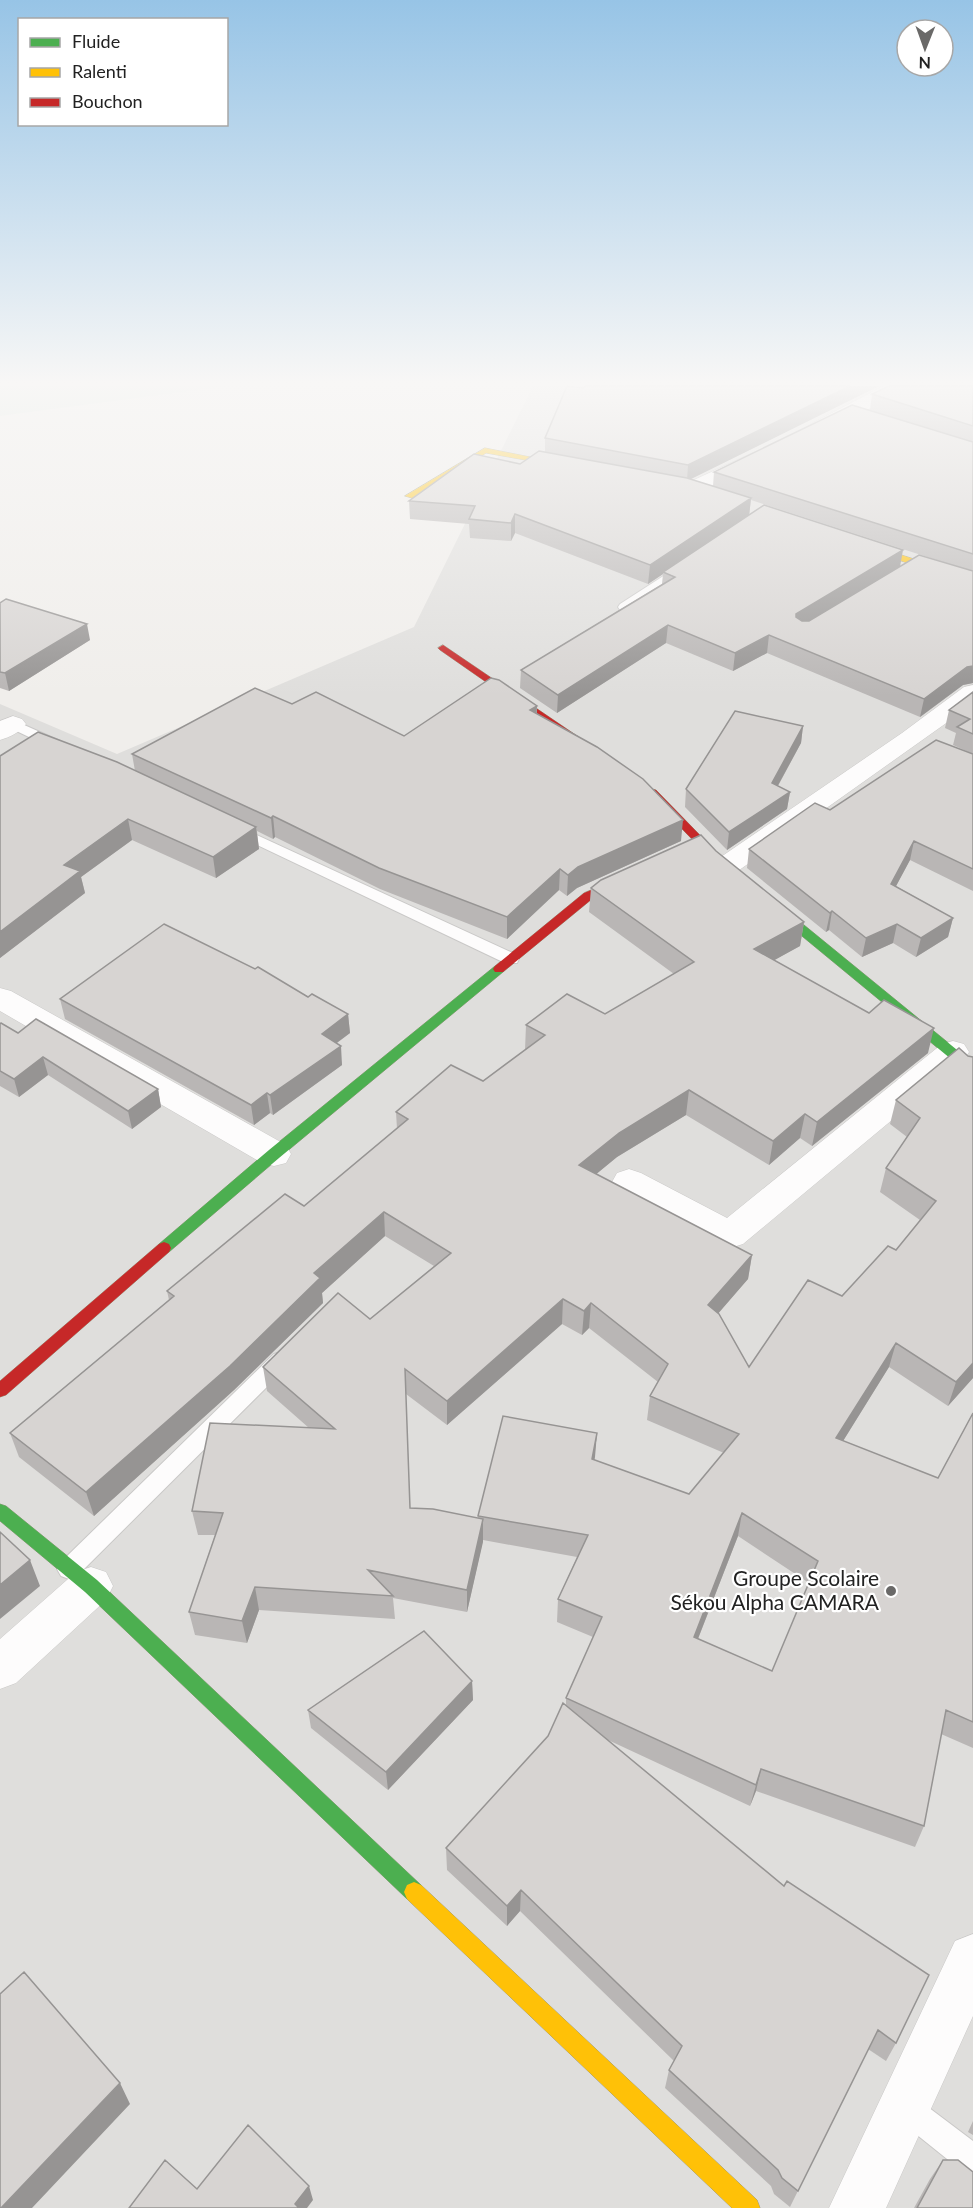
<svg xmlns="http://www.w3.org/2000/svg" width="973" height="2208" viewBox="0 0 973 2208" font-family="Lato,sans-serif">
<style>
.residential{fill:#dfdedc}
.wetland{fill:#d9e6de}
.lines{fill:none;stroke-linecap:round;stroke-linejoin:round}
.lane-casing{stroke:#c9c8c7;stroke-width:2}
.street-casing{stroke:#c9c8c7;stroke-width:1}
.fast-casing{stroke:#999a82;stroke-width:1}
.slow-casing{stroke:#999a82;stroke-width:1}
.jam-casing{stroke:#999a82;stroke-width:1}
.lane{fill:#fdfcfc;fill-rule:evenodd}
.street{fill:#fdfcfc;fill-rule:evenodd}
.fast{fill:#4caf50;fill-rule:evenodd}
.slow{fill:#ffc107;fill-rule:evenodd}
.jam{fill:#c62828;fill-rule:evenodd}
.wall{fill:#b9b6b5;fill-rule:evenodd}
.shaded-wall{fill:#969493}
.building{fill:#d7d4d2;stroke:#969493;stroke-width:1.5;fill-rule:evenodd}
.poi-dot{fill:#6a6968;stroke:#fff;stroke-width:2}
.labels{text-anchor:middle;stroke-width:4.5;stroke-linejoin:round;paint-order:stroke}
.near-poi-label{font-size:21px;fill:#222;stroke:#fff;text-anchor:end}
</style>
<rect width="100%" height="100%" fill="#f0eeeb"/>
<path class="residential" d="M533,386h440v1822h-973v-1504l117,50 297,-127z"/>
<path class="wetland" d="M0,386h227l-227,30z"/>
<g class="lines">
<g class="lane-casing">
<path id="lane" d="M682,564l6,4 -2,3 -58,39h-8l-2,-3 2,-3z
M13,720l47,21 2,3 -2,3h-10l-42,-20 -2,-3z
M237,826l280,129 2,4 -2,4h-12l-273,-130 -2,-3 2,-3z
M281,1352l7,2 3,6 -3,6 -211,210 -8,3 -8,-3 -4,-7 4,-7 213,-208z
M906,2093l10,5 57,43v34l-11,-4 -66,-53 -5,-10 5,-10z"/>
</g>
<g class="street-casing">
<path id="street" d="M884,386h24l-3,4 -80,42h-14l-2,-4 2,-4z
M755,452l7,2 3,4 -3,4 -65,31h-14l-3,-4 3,-4z
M973,685v19l-238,169 -10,2 -10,-2 -4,-6 4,-6 187,-128 62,-46z
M13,716l9,3 4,5c-7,9 -16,13 -26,16v-19z
M0,988l11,3 275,154 5,9 -5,9 -12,3 -12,-3 -262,-152z
M953,1041l11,3 5,8 -5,8 -221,184 -13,4 -13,-4 -100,-53 -5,-9 5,-9 12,-4 12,4 86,45 215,-174z
M91,1567l15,5 7,14 -7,14 -90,83 -16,6v-50l76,-67z
M973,1934v82l-87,192h-57l126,-267z"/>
</g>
<g class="fast-casing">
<path id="fast" d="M767,897l4,1 202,165v11l-5,-1 -205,-169 -2,-3 2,-3z
M499,965l4,1 2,3 -2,3 -224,186 -110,94h-10l-2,-4 2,-4 110,-94 226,-184z
M0,1504l6,2 91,74 324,305 3,7 -3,7 -7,3 -7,-3 -322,-307 -85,-71z"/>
</g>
<g class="slow-casing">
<path id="slow" d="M485,448l90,18 -4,2 -85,-15 -74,45 -7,-2z
M858,543h6l109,35v6l-115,-37z
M414,1882l7,3 336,315 3,8h-28l-325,-309 -3,-7 3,-7z"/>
</g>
<g class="jam-casing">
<path id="jam" d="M443,645l143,97v4h-8l-138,-96 -2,-2z
M652,789l4,1 75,77v4h-8l-75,-77v-4z
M630,874l6,3 -2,2 -42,20 -89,73h-8l-2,-3 2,-3 89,-73z
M164,1242l5,2 2,4 -2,4 -163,143 -6,2v-16l159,-137z"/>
</g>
<use href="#lane" class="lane"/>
<use href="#street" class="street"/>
<use href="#fast" class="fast"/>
<use href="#slow" class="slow"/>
<use href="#jam" class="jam"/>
</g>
<path class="wall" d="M585,386h294l-189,93 23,7 1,-14 224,-40 -68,-22 2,-16 101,-8v297l-10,2 -43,32 -153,-64 -34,18 -67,-28 -109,70 -37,-25 1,-18 141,-86 1,-10 -15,10 -133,-51 -4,8 -41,-3 -1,-14 -59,-5 -1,-18 111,-37 25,-12v-14zM751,500l198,64 -49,2 -151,-51z
M0,603l90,37 -81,51 -9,-3z
M973,692v62l-20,-9 3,-12 -11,-5 4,-18z
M292,704l112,32 133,-30v8l144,127 -104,47 -10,8 -8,-6 -52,49 -127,-50 -105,-52 -2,2 -16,-8 2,18 -43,29 -84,-38 -51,37 4,16 -85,65v-202l135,15 -3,-17z
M803,726l-2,17 -23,43 12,6 -3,17 -60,41 -42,-43 1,-18z
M973,754v137l-63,-31 -14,26 57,32 -5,19 -32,20 -23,-14 -31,14 -33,-27 -3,2 -79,-64 2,-19 81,-39z
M716,851l88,71 -4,24 -26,14 154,93 -116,93 -12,-8 -31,27 -83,-50 -69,42 -21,17 156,81 -4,24 -30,34 31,54 93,-71 54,-46 24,-30 -40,-28 6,-24 21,-31 -17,-13 6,-24 72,-44 5,1v321l-25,28 -59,-39 -46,74 95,37 35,-65v335l-32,-14 -17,92 -9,21 -159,-56 -6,15 -142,-66 288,303 -10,18 -18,-12 -78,158 -16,-13 -3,-8 -106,-98 4,-18 5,-9 -154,-150 -13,15 -60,-56 -1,-22 102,-112 18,-32v-6l27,-61 -36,-15 1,-23 19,-42 -94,-17 -16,72 -74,-14 2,21 -136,-9 -12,33 -52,-8 -6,-23 26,-77h-17l-6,-24 117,-83 -42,-37 -4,-24 107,-48 64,-53 -49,-30 -63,57 1,10 -89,87 -140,126 -75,-59 -9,-24 159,-133 -2,-9 137,-85 93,-77 -1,-17 87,-31 42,-31 1,-25 79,-11 69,-40 -85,-62 2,-24zM562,1324l20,11 7,-7 69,54 -8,14 -3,24 77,33 -35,41 -95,-34 3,-27 -119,83v2l-68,-10 -4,-114 41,31zM738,1536l71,47 -37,88 -74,-32z
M255,969l53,28 40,17 2,19 -13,10 5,22 -69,50 -3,-2 -16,12 -189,-106 -5,-20z
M0,1024l18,9 140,56 3,18 -29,22 -84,-54 -29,22 -19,-11z
M472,1681l1,19 -85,90 -77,-62 -3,-18z
M973,2121v14l-5,-3z
M943,2160l30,48h-59l16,-29z"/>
<path class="shaded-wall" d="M850,386h29l-192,95 1,-16z
M751,498l-2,19 -86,55v2l-15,10 2,-19z
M515,514v19l-4,8v-18z
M903,550l-3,17 -106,64 2,-17z
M87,624l3,16 -81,51 -4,-18z
M668,625l-2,18 -109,70 1,-18z
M769,635l-2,18 -34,18 2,-18z
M973,666v17l-10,2 -43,32 4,-18 43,-32z
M537,706l-1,20 -6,-16z
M803,726l-2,17 -31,57 2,-17z
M790,792l-3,17 -60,41 2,-18z
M273,816l2,21 -2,2 -2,-21z
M128,819l4,21 -51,37 4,16 -85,65v-26l64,-67z
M683,820l-2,21 -104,47 -10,8 1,-21 10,-8z
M256,827l3,22 -43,29 -3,-21z
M914,841l-4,19 -23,43 4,-19z
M560,869l-1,21 -52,49v-22z
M832,911l-3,19 -3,2 4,-19z
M953,918l-5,19 -32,20 5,-19z
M804,922l-4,24 -49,27 3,-24z
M897,924l-4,19 -31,14 4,-19z
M348,1014l2,19 -27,20 -1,-19z
M934,1028l-6,25 -116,93 5,-24z
M341,1046l1,19 -69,50 -3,-20z
M43,1057l5,18 -29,22 -5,-18z
M158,1089l3,18 -29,22 -4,-18z
M689,1090l-3,25 -69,42 -40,33 2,-25 40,-32z
M267,1093l3,20 -16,12 -3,-20z
M805,1114l-5,24 -31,27 4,-24z
M384,1212l1,24 -63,57 1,10 -89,87 -140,126 -8,-24 228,-219z
M752,1255l-4,24 -44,51 4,-25z
M563,1299l-1,25 -115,101v-24z
M591,1303l-2,25 -7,7 2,-24z
M896,1343l-7,24 -59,95 6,-24z
M973,1363v15l-25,28 8,-24z
M597,1433l-2,24 -5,26 2,-24z
M742,1513l-4,23 -48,123 4,-22z
M483,1519v23l-16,70v-22z
M30,1560l10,26 -40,33v-34z
M255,1587l4,23 -12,33 -5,-22z
M472,1681l1,19 -85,90 -2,-18z
M761,1769l-5,22 -6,15 6,-21z
M521,1890l-1,21 -13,15v-20z
M120,2083l10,21 -98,104h-31z
M309,2186l4,14 -6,8h-10l-2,-4z"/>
<path class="building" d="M567,386l16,2 2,-2h265l-162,79 -143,-27z
M889,386h84v40l-101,-32z
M852,405l121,37v112l-259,-82z
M539,451l148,27 64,20 -101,67 -135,-51 -4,9 -42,-4 6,-13 -66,-5 65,-47 46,10z
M764,505l139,45 -107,64v3l6,4h7l110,-66 54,16v95l-6,1 -43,32 -155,-64 -34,18 -67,-28 -110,70 -37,-25 154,-93 -12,-5z
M6,599l81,25 -82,49 -5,-1v-69z
M491,678l8,2 38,26 -7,4 67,37 46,32 40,41 -105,47 -10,8 -8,-6 -53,48 -128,-49 -106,-52 -2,2 -139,-64 123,-66 37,16 24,-12 88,44z
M973,692v42l-16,-7 13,-8 -21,-9z
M735,711l68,15 -31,57 18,9 -61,40 -43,-43z
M38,732l79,30 139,65 -43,30 -85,-38 -64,46 16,6 -80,61v-176z
M936,740l37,14v115l-59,-28 -23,43 62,34 -32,20 -24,-14 -31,14 -34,-27 -2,2 -81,-64 66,-46 15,7z
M701,835l15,16 88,71 -50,27 115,64 15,-13 50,28 -117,94 -12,-8 -32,27 -84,-51 -70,43 -40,32 173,90 -44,50 11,9 30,53 59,-87 34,16 46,-50 8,4 40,-49 -50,-33 34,-50 -24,-18 63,-52 9,8 5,1v306l-17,19 -60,-39 -60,95 102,40 35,-65v309l-27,-12 -22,116 -163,-57 -5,16 -190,-87 36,-81 -44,-18 30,-64 -110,-19 25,-100 94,17 -5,26 97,35 50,-60 -89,-38 18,-32 -77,-61 -7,8 -21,-12 -116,102 -42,-32 5,139 23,1 50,10 -16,71 -99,-20 25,26 -138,-9 -13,34 -53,-9 34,-99 -31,-2 18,-88 125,6 -72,-62 75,-74 32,26 81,-66 -67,-41 -70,61 6,5 -90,88 -144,126 -76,-59 164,-137 -7,-5 118,-97 19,12 104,-87 -12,-7 55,-47 32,16 62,-46 -19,-10 41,-31 38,20 89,-52 -103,-74 10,-8zM742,1513l76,48 -46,110 -78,-34z
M164,924l91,45 3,-2 50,30 4,-3 36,20 -26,20 19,12 -71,49 -3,-2 -16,12 -191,-106z
M36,1019l122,70 -30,22 -85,-54 -29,22 -14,-8v-47l1,-1 17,10z
M0,1532l30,28 -30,25z
M424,1631l48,50 -86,91 -78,-62z
M563,1703l221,183 3,-5 142,94 -33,68 -18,-13 -80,161 -16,-13 -4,-8 -109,-100 13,-24 -161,-156 -14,16 -61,-58 102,-112z
M24,1972l96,111 -119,125h-1v-214z
M248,2125l61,61 -14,18 4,4h-170l36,-48 32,29z
M943,2160h15l15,12v36h-56z"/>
<linearGradient id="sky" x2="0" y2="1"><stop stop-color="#97c4e6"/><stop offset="0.55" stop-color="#f8f7f6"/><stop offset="1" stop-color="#f8f7f6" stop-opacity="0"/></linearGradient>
<rect width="973" height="696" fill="url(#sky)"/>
<circle class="poi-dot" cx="891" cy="1591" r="6"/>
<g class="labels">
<g class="near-poi-label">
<text x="879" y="1586">Groupe Scolaire<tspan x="879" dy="24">Sékou Alpha CAMARA</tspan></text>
</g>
</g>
<rect x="18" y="18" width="210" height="108" fill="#ffffff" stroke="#a7a7a7" stroke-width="1.5"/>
<rect x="30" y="38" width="30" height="9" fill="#4caf50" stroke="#a7a7a7" stroke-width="1.5"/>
<text x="72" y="48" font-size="18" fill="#222222">Fluide</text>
<rect x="30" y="68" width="30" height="9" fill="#ffc107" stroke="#a7a7a7" stroke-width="1.5"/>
<text x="72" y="78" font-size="18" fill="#222222">Ralenti</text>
<rect x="30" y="98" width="30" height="9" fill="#c62828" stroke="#a7a7a7" stroke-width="1.5"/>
<text x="72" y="108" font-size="18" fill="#222222">Bouchon</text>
<g transform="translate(925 48) rotate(181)"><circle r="28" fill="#ffffff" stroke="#a7a7a7" stroke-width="1.5"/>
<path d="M0-4.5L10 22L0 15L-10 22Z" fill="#6a6968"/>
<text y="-9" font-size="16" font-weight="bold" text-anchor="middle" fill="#222222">N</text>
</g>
</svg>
